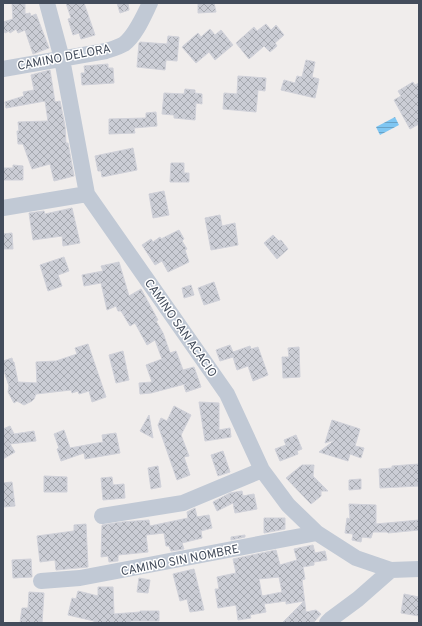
<svg xmlns="http://www.w3.org/2000/svg" width="422" height="626" viewBox="0 0 422 626" font-family="Overpass,sans-serif">
<style>
.water{fill:url(#water-rules)}
.building{fill:url(#building-cross-hatch);stroke:#d0d1d9;fill-rule:evenodd}
.lines{fill:none;stroke-linecap:round;stroke-linejoin:round}
.minor{stroke:#c1c9d5;stroke-width:16}
.labels{text-anchor:middle;stroke-width:3;stroke-linejoin:round;paint-order:stroke}
.street-label{font-size:12px;fill:#434c5b;stroke:#fff}
</style>
<defs>
<pattern id="water-rules" width="6" height="5" patternUnits="userSpaceOnUse"><rect width="6" height="5" fill="#7fc6f2"/><path d="M0 2.5h6" fill="none" stroke="#6aa3c7"/></pattern>
<pattern id="building-cross-hatch" width="8" height="8" patternUnits="userSpaceOnUse"><rect width="8" height="8" fill="#cbcdd5"/><path d="M0 0l8 8M0 8l8-8" fill="none" stroke="#a6a9b0"/></pattern>
</defs>
<rect width="100%" height="100%" fill="#f0edec"/>
<path class="water" d="M395,117l4,8 -19,10 -4,-8z"/>
<path class="building" d="M12,3h13v11l5,-1 1,3 5,-2 13,34 -16,6 -8,-24 -7,3 -2,-4 -6,4 -1,-2 -4,2 -2,-6v-5l10,-3z
M66,3h18l11,32 -14,4 -2,-6 -6,2 -5,-16 3,-1z
M117,3h11l1,7 -9,3z
M198,3h16l2,9 -18,1z
M266,24l5,6 5,-5 8,10 -9,8 2,3 -7,6 -6,-6 -15,13 -13,-16 18,-16 3,4z
M210,29l5,6 6,-5 12,15 -18,15 -6,-8 -13,11 -14,-16 16,-14 3,4z
M168,36l11,1 -2,24 -11,-1 -1,10 -28,-3 2,-24 1,-1 27,2z
M306,60l9,2 -3,15 7,2 -4,19 -34,-8 3,-10 11,3 2,-7 5,1z
M108,64v4h5l1,15 -32,2 -1,-12h4l-1,-7z
M50,70l5,32 5,-1 5,25 1,17h2l6,33 -20,5 -4,-17 -18,5 -9,-25h-5l-1,-13h2l-1,-9 30,-1 -3,-20 -39,7 -1,-6 19,-6 -1,-4 11,-2 -3,-15z
M238,76l28,2 -1,13 -7,-1 -2,22 -33,-3 1,-16 13,1z
M413,82l2,3 4,-2v41l-9,5 -16,-29 7,-4 -3,-5z
M185,89l10,1v3l7,1v10l-6,-1 -1,17 -21,-2v-3l-12,-1 2,-21 20,1z
M156,112l1,14 -23,2 1,5 -26,1v-15l37,-1v-5z
M133,148l4,22 -35,7 -1,-6h-3l-3,-15z
M171,163h13v10h5v9h-19z
M13,165l10,1v14h-20v-12h10z
M164,191l5,24 -16,3 -4,-24z
M72,208l8,35 -17,3 -1,-10 -29,4 -4,-27 15,-2 1,3z
M220,215l2,11 13,-3 3,22 -27,5 -6,-32z
M179,230l5,9 -2,2 5,8 -2,1 4,12 -21,10 -6,-11 -7,4 -13,-20 9,-6 2,3 7,-5 1,2z
M12,233l1,16h-10v-15z
M273,235l6,6 2,-1 7,9 -11,10 -13,-16z
M64,257l5,14 -11,4 4,11 -14,5 -8,-26z
M119,262l10,34 12,-7 17,31 -2,1 7,12 7,20 6,-2 7,19 11,-3 7,20 -15,5 -2,-6 1,-2 -34,9 -11,1 -1,-11 13,-1 -6,-17 16,-6 -7,-19 -8,5 -12,-22 -5,3 -9,-15h-3l-2,-5 -9,4 -6,-27 -17,3 -2,-11 21,-4 -2,-5z
M214,282l6,18 -16,5 -6,-17z
M191,285l3,10 -10,3 -2,-10z
M88,344l18,53 -14,5 -3,-11 -10,3 -1,-3 -6,2 -1,-3 -35,4 -2,5 -2,2 -8,4 -7,-4 -3,2 -6,-11 1,-6 -6,-18v-7l9,-3 1,4h1l4,20 19,1 -1,-21 20,-1 21,-7 -2,-6z
M230,345l3,7 17,-6 1,3 7,-2 10,28 -15,6 -5,-15 -11,4 -4,-13 -13,4 -4,-11z
M299,347l1,30 -17,1 -1,-21h7l-1,-9z
M123,351l6,29 -13,3 -7,-28z
M199,402l20,1v27l11,-2 1,9 -26,4z
M174,406l17,9 -10,20 8,21 -5,1 6,18 -13,5 -19,-55 3,-7 6,3z
M149,415l4,23 -13,-7z
M332,420l28,9 -5,17 9,2 -3,10 -11,-4 -2,7 -29,-9 16,-12 -10,3z
M10,426l4,8 20,-3 2,10 -26,3 5,8 -12,7v-30z
M64,430l6,18 33,-6 -1,-7 14,-2 4,20 -35,6 -1,-6 -23,8 -4,-12 2,-1 -5,-14z
M296,435l6,14 -5,2 1,3 -18,7 -5,-12 11,-4 -2,-5z
M223,451l7,21 -12,4 -7,-21z
M419,464v22l-39,2 -1,-19 13,-1v-2z
M302,465h12l-1,11 15,15h-7v5l-10,8 -25,-26z
M158,466l3,21 -10,2 -3,-21z
M44,476l23,1v15h-23z
M112,477l1,8 11,-1 1,14 -22,2 -2,-22z
M361,479v10l-12,1v-10z
M12,482l3,24 -12,1v-24z
M242,491l1,5 11,-2 3,15 -22,4 -2,-10 -16,8 -4,-9 17,-9z
M349,504l27,1v19l43,-4v10l-31,3 -1,-1h-14l-2,6 -9,-1 -1,5 -9,-2 1,-6 -8,-1 2,-15 3,1z
M195,508l2,9 12,-2 3,13 -11,3 1,7 -20,5 2,6 -13,2 -2,-5h-3l-2,-13 -18,2 2,17 -30,3v6h-1l-8,1 -1,-6 -7,1 1,-32 20,-3 27,-2 1,6 38,-8 -1,-6z
M264,518h21v11l-21,4z
M86,524l2,43 -32,3 -1,-10 -15,2 -3,-26 37,-5v-6z
M245,535v2l-14,3v-3z
M313,545l2,8 10,-2 2,9 -13,2v3l-11,2 2,12 -3,1 4,32 10,-2 5,4 -8,9h-31l22,-22 -18,3v-3l-22,3 2,8 -16,3 1,3 -13,2 -2,-15 -18,3 -3,-19h4l-2,-12 19,-4 -3,-14 43,-9 4,15 17,-5 -3,-11zM279,577l3,15 -20,4 -3,-17z
M31,559l1,18 -19,1 -1,-18z
M194,569l10,41 -14,2 -3,-13 -7,2 -7,-27z
M139,578l11,2 -2,13 -11,-1z
M98,587h15l1,27 26,-2v-1h19v10h-29l1,2h-37v-2l-26,-6 4,-17 4,1 2,-8 20,5z
M29,592l15,1 -2,30h-22l2,-15h6z
M404,594l15,3v19l-18,-3z"/>
<g class="lines">
<path class="minor" d="M47,3l15,56 25,135 140,200 35,76 26,35 29,28 39,25 35,12 28,-1
M3,69l103,-18c6,-2 13,-4 18,-7 12,-9 20,-29 26,-41
M3,208l84,-14
M102,516l81,-13 79,-33
M41,581l39,-3 237,-45
M327,623l4,-4 27,-20 33,-29"/>
</g>
<g class="labels">
<g class="street-label">
<text transform="translate(64 57) rotate(-11)" y="4">CAMINO DELORA</text>
<text transform="translate(181 328) rotate(55)" y="4">CAMINO SAN ACACIO</text>
<text transform="translate(180 560) rotate(-11)" y="4">CAMINO SIN NOMBRE</text>
</g>
</g>
<rect width="422" height="626" fill="none" stroke="#434c5b" stroke-width="8"/>
</svg>
